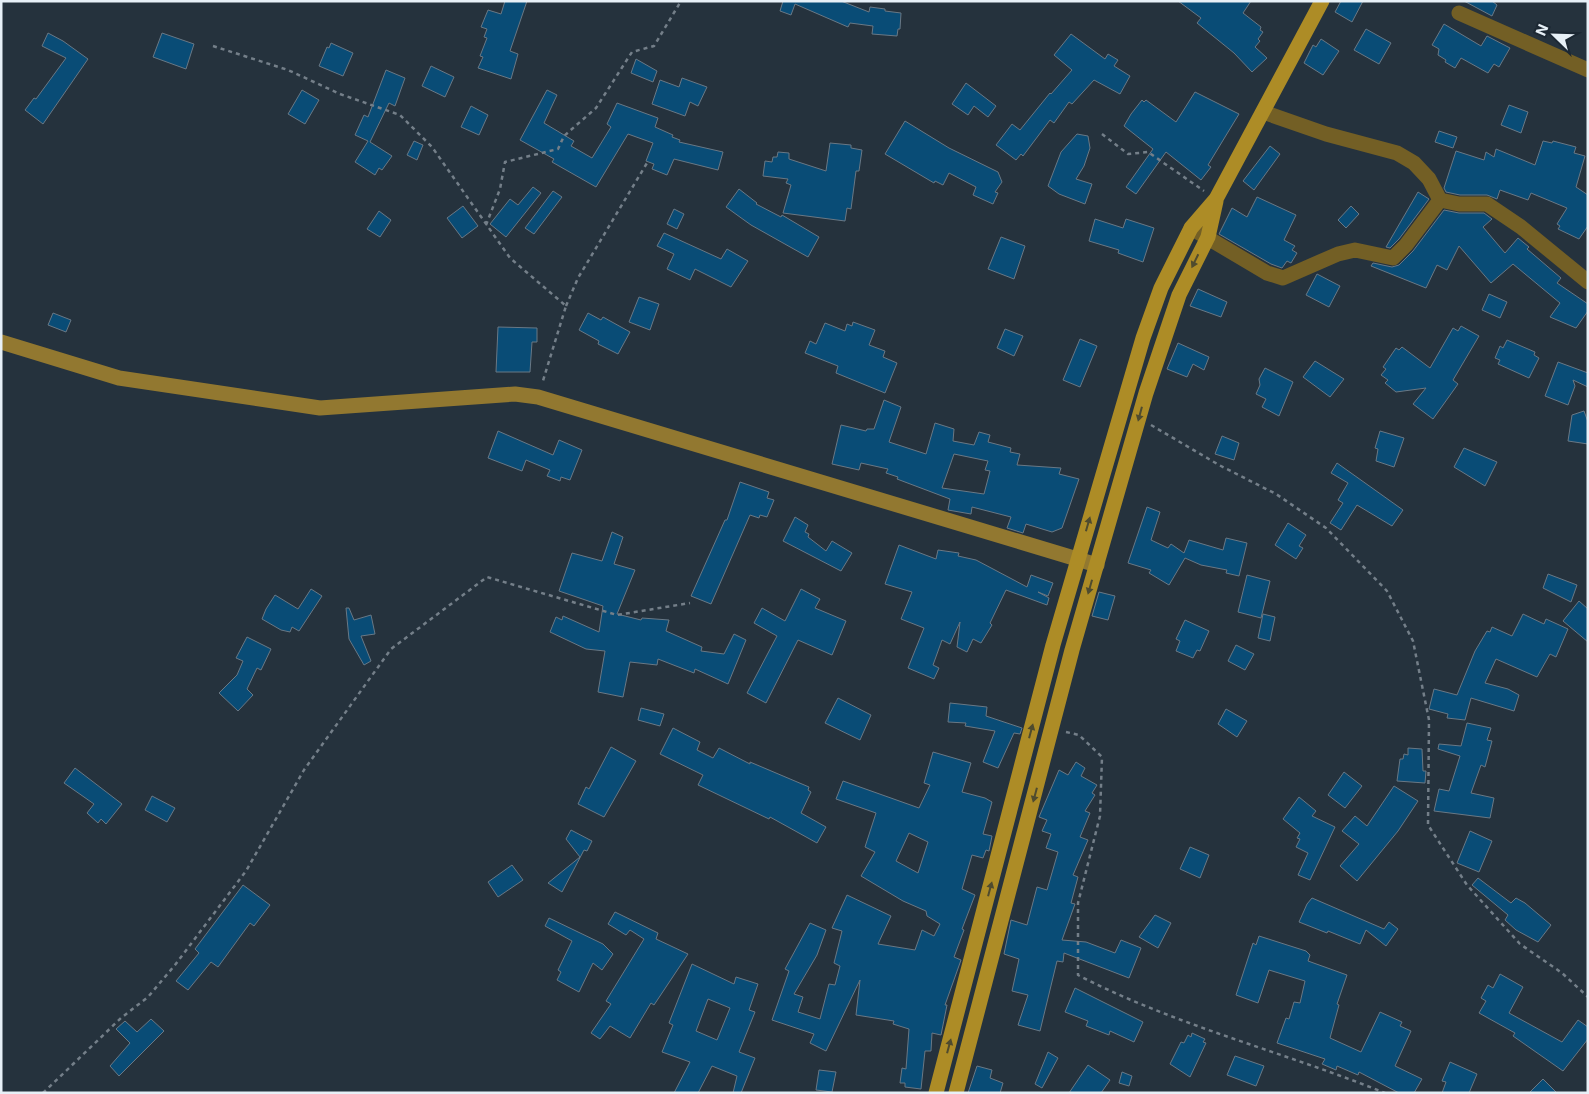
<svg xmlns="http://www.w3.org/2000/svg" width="1589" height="1094" viewBox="0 0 1589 1094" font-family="Inter,sans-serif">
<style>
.building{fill:#094c76;stroke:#697885;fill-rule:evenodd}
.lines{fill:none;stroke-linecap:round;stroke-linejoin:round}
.path{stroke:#747f89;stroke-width:2.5;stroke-dasharray:4 4;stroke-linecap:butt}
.street{stroke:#735f25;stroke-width:15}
.secondary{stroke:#927830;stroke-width:15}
.primary{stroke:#ad8c26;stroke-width:15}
.oneway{fill:#4f4b2e}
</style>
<rect width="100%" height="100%" fill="#25323d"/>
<path class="building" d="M505,1h22l-17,50 8,3 -7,25 -33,-11 5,-11 -3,-1 7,-18 -3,-1 3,-8 -6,-2 7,-17 13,4z
M783,1h58l28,11 1,-5 15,2v2l16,2 -1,16h-2l-1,7 -25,-2 1,-8 -23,-3 -2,4 -53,-23 -4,11 -11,-4z
M1178,1h73l-8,12 18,14 -1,3 3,2 -5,7 2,2 -5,6 12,11 -15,14 -18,-19 -37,-30 4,-5z
M1341,1h22l-11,21 -17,-10z
M1464,1h28l5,4 -5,11z
M1444,24l37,22 6,-10 23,12 -11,19 -5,-3 -6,9 -27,-15 -6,10 -10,-6 1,-2 -8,-5 1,-6 -7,-4z
M1366,29l25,14 -12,21 -25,-14z
M48,33l15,8 25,18 -45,65 -18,-14 9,-12 2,1 30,-41 -24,-12z
M162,33l32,11 -8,25 -33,-12z
M1071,34l34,25 3,-5 10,6 -4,6 16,10 -10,18 -26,-14 -22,24 -3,-2 -15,21 -4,-3 -27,36 -2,-2 -5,6 -20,-15 16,-21 8,6 30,-37 1,1 21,-24 -18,-15z
M1321,39l18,12 -16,24 -19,-12 9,-18 3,2z
M331,43l22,10 -10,23 -24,-10 8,-19 2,1z
M636,59l21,12 -4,11 -22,-9z
M431,66l23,11 -9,20 -23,-11z
M386,70l19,8 -10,28 -6,-3 -19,39 22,14 -10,14 -3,-2 -4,7 -20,-13 13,-21 -13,-6 9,-20 4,2z
M682,78l25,9 -9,19 -8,-4 -5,14 -33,-12 8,-24 19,7z
M966,83l30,23 -8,11 -14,-11 -6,9 -16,-11z
M302,90l17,10 -14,24 -17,-10z
M547,90l10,5 -13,28 30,18 -3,5 21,12 19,-31 -4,-3 10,-21 41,15 -3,9 18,8 -1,2 8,3 -1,2 44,10 -5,18 -44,-11 -7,16 -15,-6 2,-5 -8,-3 7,-18 -25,-9 -32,53 -44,-25 2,-3 -34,-19z
M1195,92l44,22 -31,51 3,2 -10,13 -35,-28 -30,42 -10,-7 27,-38 -29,-23 7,-12 11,-14 2,2 2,-2 30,22z
M1509,105l19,7 -7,21 -20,-8z
M471,106l17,9 -9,20 -18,-8z
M905,121l44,27 49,24 4,10 -7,10 3,1 -5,11 -20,-9 3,-8 -27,-14 -6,12 -8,-4 -1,2 -49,-29z
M1439,131l18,6 -4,11 -18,-6z
M1077,134l11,2 2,12 -6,18 -8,13 16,5 -7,20 -26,-10 -11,-8 13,-34z
M414,141l9,4 -6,15 -10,-5z
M1543,141l9,2 1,-2 23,6 -2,6 11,3 -9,31 12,8v31l-9,13 -21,-10 2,-3 -3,-2 10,-16 -36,-15 -3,7 -28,-10 -3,9 -10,-4h-27l-14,-3 -2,-4 12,-37 28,9 2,-8 8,5 2,-8 39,16z
M830,143l21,2v3l11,2 -3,21h-3l-5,38 -4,-1 -2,13 -62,-8 8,-28 -5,-2 2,-4 -25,-3 2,-15 7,1 1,-5h4l1,-5 11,1v6l37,12z
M1270,146l10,8 -26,36 -11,-9z
M533,187l8,6 -35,44 -16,-13 20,-25 8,6z
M739,189l18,14 -1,1 25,13 1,-2 37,22 -11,20 -57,-32 -25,-18z
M553,191l9,6 -28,37 -9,-6z
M1418,192l11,7 -30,40 -9,9 -4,-1z
M1257,197l39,18 -12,25 11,6 -3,4 5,3 -6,10 -4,-2 -5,7 -11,-4 -52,-30 13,-26 15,9z
M463,206l15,20 -16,12 -15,-20z
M1351,206l8,8 -13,14 -8,-8z
M674,209l10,5 -7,15 -10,-5z
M1444,210l15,3h25l8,6 -9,8 22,26 13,-15 11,9 -2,2 34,29 -4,5 31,21v7l-12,17 -26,-11 10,-14 -47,-39 -22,19 -32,-37 -12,24 -10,-5 -11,23 -55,-22 2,-3 19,4 7,-2 14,-14z
M379,211l12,9 -11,17 -13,-8z
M1095,219l28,9 3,-9 28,9 -11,34 -25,-9 1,-3 -30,-9z
M664,233l57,26 6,-10 21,12 -17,26 -36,-18 -5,11 -23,-11 7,-15 -17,-8z
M1001,237l24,9 -11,33 -26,-10z
M1317,274l23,12 -11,21 -23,-12z
M1198,289l29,13 -6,15 -31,-11z
M1489,294l18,8 -7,16 -18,-8z
M639,297l20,7 -9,26 -21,-8z
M53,313l18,7 -5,12 -18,-7z
M588,313l13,7 2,-3 27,15 -12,22 -20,-10 1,-3 -20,-11z
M853,322l22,8 -6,15 16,6 -2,6 14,6 -12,30 -49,-20 2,-7 -33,-13 5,-12 6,3 9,-21 20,8 2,-7 5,2z
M1461,326l18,10 -26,44 5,4 -25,35 -20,-15 13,-16 -30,4 -11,-9 3,-3 -7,-5 5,-6 -3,-2 13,-19 3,2 3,-3 28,21 23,-40 5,3z
M498,327l39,1v14h-5l-2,30h-34z
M1005,329l18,7 -9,20 -17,-8z
M1080,339l17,7 -17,41 -17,-7z
M1507,340l28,12 -1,3 5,3 -10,20 -31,-14 2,-4 -5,-2 5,-12 3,2z
M1178,343l31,14 -5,13 -11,-6 -6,13 -20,-8z
M1315,361l29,18 -14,18 -27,-20z
M1558,362l30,11v14l-15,-7 2,6 -7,19 -23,-9z
M1265,368l28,14 -14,34 -17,-9 4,-8 -10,-5 4,-9 -1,-6z
M884,400l17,7 -12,35 37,12 9,-31 19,6 -1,12 21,4 5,-13 11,3 -2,7 23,6 -1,4 10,2 -3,11 44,3 -2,6 20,5 -17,49 -10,4 -26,-8 -3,9 -16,-5 4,-11 -39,-10 -1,7 -23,-4 2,-11 -53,-20 1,-2 -12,-4 2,-4 -27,-6 -2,7 -27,-6 9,-39 25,6 1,-2h7zM954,454l34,7 -3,9 5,1 -6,23 -42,-6z
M1584,411l4,11v22l-20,-3 4,-26z
M498,431l55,24 6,-15 23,10 -12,30 -9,-3 -1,4 -13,-5 3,-6 -24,-10 -4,11 -34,-13z
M1380,431l24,7 -10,29 -18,-6 2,-12 -3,-1z
M1222,436l17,7 -5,17 -19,-6z
M1464,448l33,14 -12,24 -31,-19z
M1337,463l66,47 -11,16 -35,-21 -16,25 -11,-7 13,-20 -5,-3 10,-17 -17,-10z
M740,482l29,10 -2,6 7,2 -7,17 -7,-2 -1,3 -9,-3 -39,89 -20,-8 34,-76h2z
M1147,507l13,5 -9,28 17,8 3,-4 13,9 5,-13 34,10 3,-12 21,5 -8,33 -13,-3 1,-3 -26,-5 -16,-7 -16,27 -20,-12 2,-3 -23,-7z
M795,517l13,8 -3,7 4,2 -1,3 18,14 6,-10 20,12 -11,18 -58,-30z
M1288,523l18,12 -7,11 4,2 -7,11 -21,-14z
M612,532l11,5 -9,27 21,6 -18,44 24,6 1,-2 27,2 -3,11 36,16 -1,4 23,3 10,-20 12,6 -18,44 -33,-15 -1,4 -36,-14 -1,6 -27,-3 -7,35 -25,-5 7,-41 -19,-2 -36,-17 6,-15 6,3 1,-4 36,16 4,-26 -44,-15 13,-38 30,8z
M899,545l37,14 2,-9 21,3 -1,3 18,4 51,27 4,-12 22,8 -5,13 -10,-4 11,6 -2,7 -41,-15 -16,33 2,2 -11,18 -8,-4 -6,13 -10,-5 3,-25 -10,22 -8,-4 -9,25 6,3 -5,11 -26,-11 16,-40 -23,-9 11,-27 -27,-8z
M1548,574l29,11 -6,17 -28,-14z
M1247,575l23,6 -9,37 -23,-6z
M311,589l11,7 -23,35 -7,-4 -2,5 -9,-2 -19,-11 4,-10 9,-14 23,14z
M801,589l19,10 -5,9 31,13 -14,34 -34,-15 -32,63 -19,-10 30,-57 -23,-13 8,-15 23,13z
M1099,592l16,4 -7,24 -16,-4z
M1579,601l9,8v33l-25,-21z
M346,608h3l5,12 17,-5 4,19 -14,2 10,25 -7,4 -15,-26z
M1263,614l12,3 -5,24 -12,-3z
M1523,614l21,10 2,-5 22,10 -12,28 -6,-3 -13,23 -41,-18 -11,24 23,6 11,6 -5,16 -43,-13 -6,22 -18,-2 1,-4 -19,-5 5,-20 23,6 18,-44 12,-20 3,1 2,-5 20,9z
M1185,620l24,11 -9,20 -3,-1 -4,8 -17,-7 4,-10 -4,-2z
M247,637l24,12 -10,21 -4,-2 -10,21 6,6 -15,16 -19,-18 18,-18 6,-14 -7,-3z
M1236,645l18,9 -9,16 -17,-9z
M838,698l33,17 -11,25 -35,-17z
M950,703l37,4 -1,9 36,12 -2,6 -6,-1 -16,35 -15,-6 12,-31 -30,-5 1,-3 -18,-1z
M641,708l23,6 -4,12 -22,-6z
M1226,709l21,12 -10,16 -19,-13z
M1467,723l24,5 -4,12 5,1 -7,26 -4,-2 -10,28 23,5 -4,20 -56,-7 5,-22 10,2 11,-35 -22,-7 1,-5 22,2z
M673,728l27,14 -3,8 16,8 6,-10 31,16v-2l59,25 -1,3 3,2 -10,21 25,14 -9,16 -47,-26 -1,2 -71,-34 5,-10 -43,-21z
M611,747l25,14 -32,56 -26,-13 8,-17 3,2z
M1408,748l14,1 1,22h3l-1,12 -28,-2 3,-22h3l1,-5 4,1z
M933,752l38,11 -9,29 23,6 7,4 -9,32 9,2 -3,15 -3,-1 -3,8 -11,-3 -10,34 13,6 -13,34 2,1 -10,27 7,3 -16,45h2l-6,30 -9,-2 -1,18h-6l-4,38 -16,-2v-4h-5l2,-15 4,1 3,-40 -16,-5 1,-3 -38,-6 4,-35 -34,71 -16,-8 4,-9 -42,-14 17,-49 -4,-2 25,-46 16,7 -9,25 -23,39 9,3 -5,15 22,7 9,-35 6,1 5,-19 -6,-3 8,-32 -10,-3 15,-33 44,21 -13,28 37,6 7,-20 12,6 6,-12 -13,-8 -1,-5 -23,-10 -42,-25 14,-24 -10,-5 11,-34 -40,-14 7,-18 76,27 11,-23 -6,-2zM909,833l19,9 -10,31 -22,-12z
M1076,762l9,6 -4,8 16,9 -5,8 3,2 -10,16 5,2 -10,24 8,3 -15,35 5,2 -7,26 4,1 -13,36 24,2 29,11 6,-13 20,8 -12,30 -65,-25 -1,9 -6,-1 -17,70 -22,-6 10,-30 -16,-4 7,-32 -15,-5 7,-34 16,5 10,-38 10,3 11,-38 -12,-4 5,-14 -9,-3 5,-11 -8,-3 20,-47 9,5z
M75,768l47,36 -16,20 -5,-5 -3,4 -11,-10 7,-9 -30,-21z
M1344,772l18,14 -17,22 -17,-13z
M1394,786l24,15 -20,30 -41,50 -17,-15 19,-22 -17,-13 13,-15 12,10z
M152,796l23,12 -8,14 -22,-12z
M1299,797l17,14 -4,5 23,11 -25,53 -12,-5 10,-22 -12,-6 4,-8 -3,-1 3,-5 -17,-14z
M571,830l21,11 -5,10 -3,-1 -22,42 -14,-9 32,-26 -14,-18z
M1470,831l22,10 -13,31 -22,-9z
M1190,847l19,8 -9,23 -20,-9z
M512,865l11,15 -25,17 -10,-15z
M1478,878l33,25 5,-5 9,5 26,22 -13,17 -22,-12 -11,-10 3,-5 -36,-30z
M243,885l27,20 -16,21 -4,-3 -32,44 -7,-5 -23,28 -12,-9 23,-28 -4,-4z
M1312,898l72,31 5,-7 9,7 -12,17 -20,-16 -6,14 -32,-13 -1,2 -28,-11 8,-18z
M615,912l43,21 -2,6 32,15 -34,51 -3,-2 -21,35 -20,-12 -10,13 -9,-6 20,-29 -5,-3 38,-62 -14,-9 -4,5 -18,-11z
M1155,915l16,8 -13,25 -19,-11z
M549,918l54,26 10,10 -11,16 -9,-7 -14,29 -22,-12 4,-8 -3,-2 14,-29 -27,-15z
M1259,936l47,15 4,4 -2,6 39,14 -10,29 2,1 -9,33 31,14 19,-40 22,10 -2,4 11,5 -16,35 27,13 -8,14h-15l-40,-21 -1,3 -21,-9 -1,4 -14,-6 3,-5 -48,-16 9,-25 3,1 5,-17 6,1 5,-22 -36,-11 -11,33 -22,-8 17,-52 3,2z
M692,964l42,20 2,-7 22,7 -9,26 6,2 -16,40 16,6 -14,35h-8l4,-17 -25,-10 -14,27h-24l16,-31 -28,-10 11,-27 -4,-2zM708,999l22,9 -13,32 -21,-9z
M1500,974l23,13 -14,26 53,29 16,-22 10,7v12l-25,32 -50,-35 2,-3 -36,-20 7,-12 -5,-3 7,-13 5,3z
M1075,988l68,34 -9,20 -24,-11 -1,4 -23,-9 2,-5 -23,-9z
M151,1019l13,12 -45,45 -9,-10 20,-23 -14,-14 9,-8 12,11z
M1192,1033l13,6 -2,3 3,1 -16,34 -20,-13 11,-22 3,1 4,-8 3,2z
M1048,1052l10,6 -16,30 -7,-4z
M1235,1056l29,10 -8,20 -29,-11z
M1450,1062l27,12 -8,19h-27l4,-11 -4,-1z
M1088,1065l22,15 -9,13h-32z
M977,1066l15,4 -2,8 13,5 -3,10h-32z
M819,1070l17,2 -4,20 -16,-2z
M1122,1072l10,4 -3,10 -10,-3z
M1543,1079l14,14h-28z"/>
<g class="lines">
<path class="path" d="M213,46l75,24 52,24 60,21 32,32 78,111 56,48 -24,78
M1102,134l26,20 20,-2 56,39
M486,225l14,-36 5,-27 53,-13 6,-13 32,-28 36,-56 22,-6 27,-45
M566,306l12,-28 69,-115
M1151,425l68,40 57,29 50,34 61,63 26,50 16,79 -1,105 39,60 53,59 42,29 26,24
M1066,732l13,3 23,22 -2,59 -22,87v72c96,50 206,77 307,118
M43,1093l78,-75 27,-21 27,-32 71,-94 58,-101 87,-121 96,-72 130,38 73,-12"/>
<path class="street" d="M1459,13l129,57
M1263,112l63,22 71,19 17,10 15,16 11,21
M1191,228l76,45 16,5 55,-24 17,-4 38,8 13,-13 34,-45 19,4h28l34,23 67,55"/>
<path class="secondary" d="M1,342l118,36 201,30 195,-14 23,3 559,168"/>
<path class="primary" d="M936,1093l117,-448 90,-307 18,-50 30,-60 25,-29 106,-198
M956,1093l116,-443 74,-257 33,-98 29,-58 8,-36"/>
</g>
<defs><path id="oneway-solid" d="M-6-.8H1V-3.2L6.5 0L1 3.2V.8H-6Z" transform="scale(1.25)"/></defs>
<g class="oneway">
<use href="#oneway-solid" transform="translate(1195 261) rotate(116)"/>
<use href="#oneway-solid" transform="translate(1140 414) rotate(105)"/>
<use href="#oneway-solid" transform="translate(1088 524) rotate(-74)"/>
<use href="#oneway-solid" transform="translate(1090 587) rotate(106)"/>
<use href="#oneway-solid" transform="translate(1031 731) rotate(-75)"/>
<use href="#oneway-solid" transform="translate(1035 795) rotate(105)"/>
<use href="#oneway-solid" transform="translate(990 889) rotate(-75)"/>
<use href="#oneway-solid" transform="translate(949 1046) rotate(-75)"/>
</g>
<rect width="1589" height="1094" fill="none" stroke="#e7f0f7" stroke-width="5"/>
<g transform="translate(1554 35) rotate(293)" stroke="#1c2833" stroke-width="4" paint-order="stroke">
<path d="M0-4L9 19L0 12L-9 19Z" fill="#e7f0f7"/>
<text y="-8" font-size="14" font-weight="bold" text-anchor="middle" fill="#e7f0f7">N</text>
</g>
</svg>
